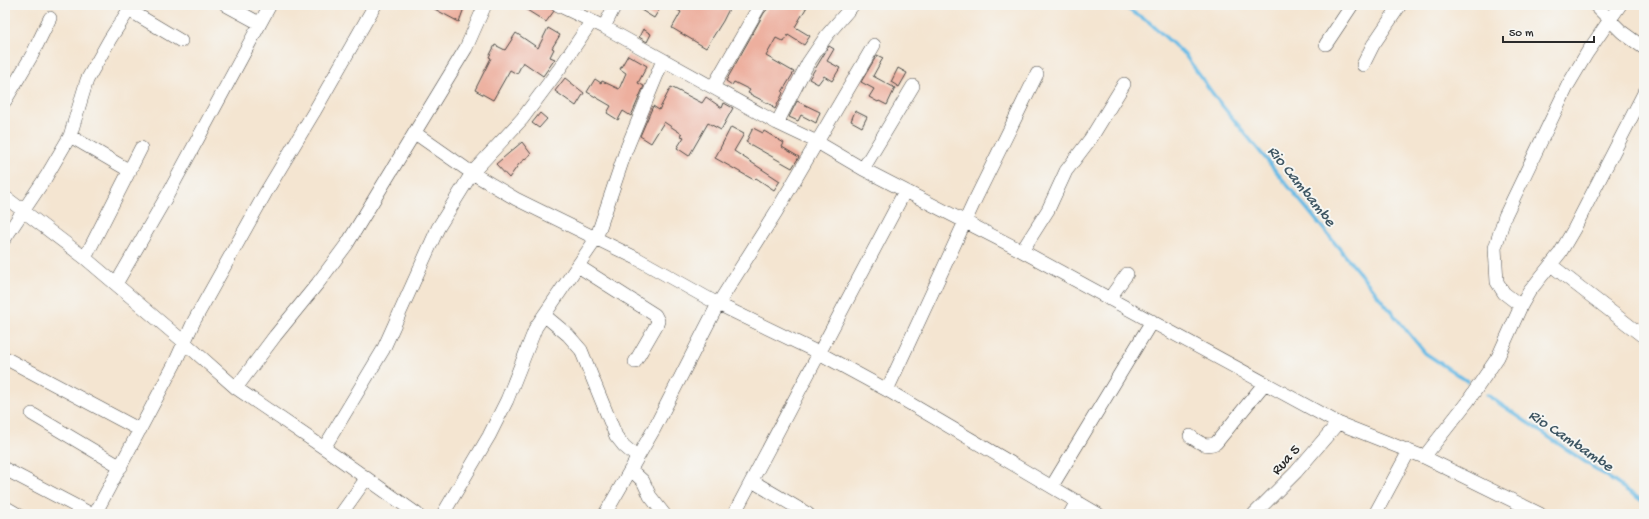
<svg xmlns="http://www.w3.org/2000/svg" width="1649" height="519" viewBox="0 0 1649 519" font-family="'Gochi Hand',sans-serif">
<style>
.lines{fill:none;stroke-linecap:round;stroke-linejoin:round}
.stream{stroke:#6bbce6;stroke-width:3.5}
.building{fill:#edaf9e}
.minor-casing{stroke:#494744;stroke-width:14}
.minor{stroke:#fff;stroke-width:13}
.labels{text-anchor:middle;stroke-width:4;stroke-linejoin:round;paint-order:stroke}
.street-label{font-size:15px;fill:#2b2b2b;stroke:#f6f6f2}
.water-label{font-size:16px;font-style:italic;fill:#3e5663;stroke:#f6f6f2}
</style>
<rect width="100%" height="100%" fill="#f6f6f2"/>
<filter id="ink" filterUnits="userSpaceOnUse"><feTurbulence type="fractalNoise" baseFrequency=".025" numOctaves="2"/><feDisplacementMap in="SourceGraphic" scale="8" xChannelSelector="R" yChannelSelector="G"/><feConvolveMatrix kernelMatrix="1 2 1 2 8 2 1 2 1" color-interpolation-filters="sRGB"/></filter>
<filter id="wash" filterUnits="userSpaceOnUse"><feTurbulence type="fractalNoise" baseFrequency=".012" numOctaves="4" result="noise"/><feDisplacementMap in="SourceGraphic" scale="16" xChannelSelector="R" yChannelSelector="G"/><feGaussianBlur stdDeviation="0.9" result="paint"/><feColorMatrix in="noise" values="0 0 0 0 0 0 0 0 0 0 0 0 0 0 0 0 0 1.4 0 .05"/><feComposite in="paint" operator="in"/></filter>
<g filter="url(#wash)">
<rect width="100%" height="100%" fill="#f4e5d1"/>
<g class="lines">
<path class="stream" d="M1121,5l28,17 36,33 31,43 209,255 42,28
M1487,395l157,107"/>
</g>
<g id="blocks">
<path class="building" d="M427,5h38l-6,17z
M519,5h27l8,6 -8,11z
M633,5h29l-8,13z
M669,5h62l-8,16 -17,27 -34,-20 9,-16z
M771,5h37l-13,22 15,9 -6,9 -16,-10 -4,7 -8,-4 -10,18 28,16 -12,20 1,1 -8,16 -3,-2 1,-1 -25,-13 2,-3 -16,-8 -2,3 -6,-4 38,-68z
M548,28l12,7 -8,13 2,1 -4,8 5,2 -12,17 -20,-14 -6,12 -7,-4 -17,30 -18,-10 16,-32 -2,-1 6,-12 10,5 11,-17 22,15z
M643,29l8,5 -4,8 -8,-5z
M829,46l5,3 -7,12 13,7 -8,13 -8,-5 -6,8 -9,-5z
M628,55l19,11 -9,17 6,3 -13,30 -8,-5 -5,9 -11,-7 4,-7 -24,-14 8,-13 6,4 1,-2 17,8 7,-16 -6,-4z
M877,55l6,3 -10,18 22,12 -8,17 -8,-4 -1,1 -9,-5 5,-8 -13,-7z
M898,68l9,5 -8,14 -8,-5z
M565,78l19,15 -8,13 -21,-15z
M671,87l31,16 4,-6 16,11 2,-5 9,5 -12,22 -13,-7 -19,33 -12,-8 7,-11 -3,-1 1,-2 -18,-12 -13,21 -11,-7 13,-30 6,4z
M797,101l23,11 -4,11 -15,-8 -3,6 -9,-4z
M855,111l12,6 -5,10 -11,-6z
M540,113l7,6 -8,9 -7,-5z
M731,127l13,7 -10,17 46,30 -6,9 -18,-12 -2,2 -39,-22z
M753,128l10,5 1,-2 20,12 -2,4 17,10 -7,11 -46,-26z
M522,142l9,12 -12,10 -10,14 -13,-14z"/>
</g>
</g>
<g filter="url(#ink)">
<use href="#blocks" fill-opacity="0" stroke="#494744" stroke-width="1"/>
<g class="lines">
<g class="minor-casing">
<path id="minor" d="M226,5l33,18
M558,5l46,22 173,96 40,19 46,27 159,82 316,172 86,34 116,57
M1595,5l27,27 22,16
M129,10l52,31
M604,27l11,-22
M1326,44l26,-39
M1363,65l10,-20 27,-40
M713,87l47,-82
M5,101l27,-46 18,-37
M777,123l31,-60 19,-28 26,-30
M415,133l57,40 44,26 120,59 82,46 101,49 68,37 211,124
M70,136l60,35
M863,169l50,-83
M5,197l80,61 99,84 52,46 88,60 93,66
M5,238l41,-61 24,-41 17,-56 23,-41 22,-34
M1022,251l26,-41 18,-39 25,-33 33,-54
M85,258l56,-110
M1551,265l93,72
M578,266l77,49 3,6 -1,3 -22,38
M116,284l52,-90 102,-189
M1109,299l18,-25
M1521,306l-17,-13 -7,-11 -2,-34 10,-32 63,-131 19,-32 33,-48
M544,315l24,20 13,15 35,86 8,10 13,11
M5,358l135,72
M236,388l39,-52 43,-53 29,-39 119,-196 19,-43
M887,390l88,-190 62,-126
M32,414l89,53
M1190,436c9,6 15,12 26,7l49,-60
M324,448l59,-98 55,-122 34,-55 50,-54 38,-51 31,-46
M1424,457l44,-56 30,-44 23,-51 8,-14 31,-39 14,-24 70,-136
M5,469l86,45
M631,470l12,11 7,15 14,18
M752,481l56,33
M1052,486l100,-165
M5,507l12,7
M95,514l79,-149 20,-44 72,-129 48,-80 61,-107
M341,514l25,-35
M443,514l46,-78 18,-36 29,-73 60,-88 30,-89 37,-90
M605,514l49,-85 64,-125 58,-92 98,-167
M734,514l171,-323
M1070,514l7,-13
M1254,514l42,-42 42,-49
M1375,514l34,-63"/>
</g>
<use href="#minor" class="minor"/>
</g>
</g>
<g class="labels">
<g class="street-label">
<text transform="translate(1285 459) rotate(-48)" y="5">Rua 5</text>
</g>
<g class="water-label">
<text transform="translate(1303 185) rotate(51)" y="6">Rio Cambambe</text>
<text transform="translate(1572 439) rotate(34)" y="6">Rio Cambambe</text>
</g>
</g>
<rect width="1649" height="519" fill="none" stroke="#f6f6f2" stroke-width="20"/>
<path d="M1503 36v6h91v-6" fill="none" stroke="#2b2b2b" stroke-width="2"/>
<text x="1509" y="36" font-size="12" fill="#2b2b2b" stroke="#f6f6f2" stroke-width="3" paint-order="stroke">50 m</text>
</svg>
